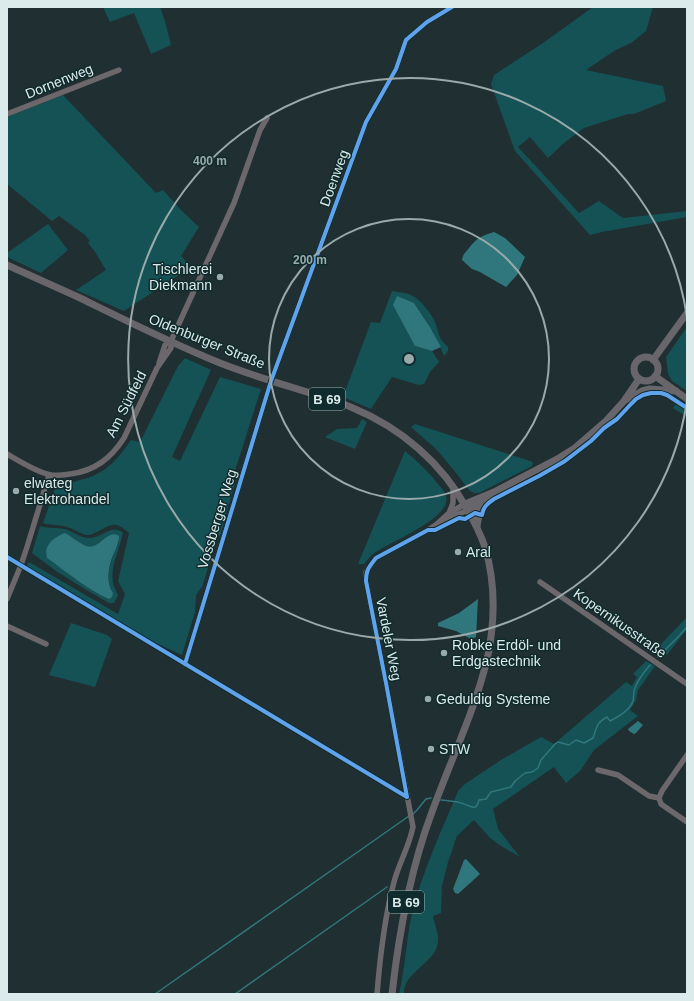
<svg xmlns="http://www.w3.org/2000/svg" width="694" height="1001" viewBox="0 0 694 1001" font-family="Helvetica,sans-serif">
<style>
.green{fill:#145256;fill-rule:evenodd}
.water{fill:#30777d}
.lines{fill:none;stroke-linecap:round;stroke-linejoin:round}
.stream{stroke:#30777d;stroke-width:1.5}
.minor{stroke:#6c676a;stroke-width:5.5}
.major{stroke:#68666b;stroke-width:7}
.cycleway-casing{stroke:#102b2d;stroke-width:6}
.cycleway{stroke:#60a3ed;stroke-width:4}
.ring{fill:none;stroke:#9aa9aa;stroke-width:2}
.poi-dot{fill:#9aa9aa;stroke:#102b2d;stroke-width:1.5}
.labels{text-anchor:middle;stroke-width:3;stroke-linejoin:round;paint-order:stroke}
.shield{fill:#102b2d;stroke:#9eb1b2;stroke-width:1}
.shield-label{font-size:13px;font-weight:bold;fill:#dbeaeb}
.street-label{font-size:14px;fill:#dbeaeb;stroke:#102b2d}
.poi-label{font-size:14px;fill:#dbeaeb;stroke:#102b2d;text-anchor:start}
.centre{fill:#9aa9aa;stroke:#102b2d;stroke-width:2}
.ring-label{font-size:12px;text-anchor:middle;font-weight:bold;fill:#9aa9aa;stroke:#102b2d;stroke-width:3;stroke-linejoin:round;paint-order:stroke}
</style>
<rect width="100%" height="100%" fill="#202f31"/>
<path class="green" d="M103,7h57l5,14 6,24 -20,9 -17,-41 -24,9z
M593,7h60l-7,24 -15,12 -17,8 -28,19 77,16 3,15 -32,13h-6l-44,14 -20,15 -16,15 -18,-21 -12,10 61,66 20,-12 24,17 64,-7v6l-85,15 -12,3 -75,-84 -24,-67 3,-9 49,-32z
M63,95l93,98 7,-3 18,20 18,17 -18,29 10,11 -67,44 -48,-21 30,-20 -11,-18 -7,-9 2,-2 -5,-6 -26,-19 -7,5 -45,-37v-67z
M48,224l20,26 -27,23 -34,-16v-4z
M392,291c6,1 16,2 21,5 8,5 19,18 22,26 5,12 2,15 13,25v4l-4,5c-7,-19 -18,-36 -30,-53l1,43 17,5 7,11 -9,10 -6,12 -5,1 -27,-8 -21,32 -28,-12 28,-75 9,1z
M687,327v64l-15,-10 -4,-7 -2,-17z
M185,358l26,12 -39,87 8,4 40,-84 41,12 -27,85 3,2 -17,60h-2l-16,51 -6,8 -1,17 -13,43 -26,-12 -130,-76 3,-5 89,52 7,-20 -7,-13 11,-48c-13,-11 -16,-10 -30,-2 -3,1 -6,3 -9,4 -7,1 -14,-5 -20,-7 -9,-4 -18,-2 -27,-5l13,-37c7,-4 16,-3 24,-6 26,-6 37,-20 51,-40l9,2 38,-76z
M676,404l11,7v6l-14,-9z
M362,419l5,3 -12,27 -30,-12 12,-8 20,-1z
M415,424l118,38 -1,4 -53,27h-5l-4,-2 -18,-23 -16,-19 -25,-22z
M405,451c12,10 23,20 33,33 3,3 7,8 8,12 7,23 -61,47 -74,59 -3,2 -5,6 -8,9h-6z
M40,526c9,3 19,1 28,4 7,3 15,9 23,8 11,-1 22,-15 32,-5 -3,16 -13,32 -10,50 1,4 3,8 5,12l-4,8h-5l-26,-15 -27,-17 -24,-18zM65,533l22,14h7l5,-5 20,-1c-6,16 -17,36 -6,52l-38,-14 -12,-10z
M687,617v12l-20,26 -7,-7 2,-5z
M71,623l36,12 5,4 -17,48 -46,-12z
M646,661l9,5 -17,24 -2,10 -6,10 8,6 -44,34 -14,21 -14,12 -12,-16 -61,42 5,20 22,28 -19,-11 -11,-8 -16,-18 -17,16 -9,26 -6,24 -1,27 -8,3c1,7 6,18 5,24 0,23 -35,31 -34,54h-5c6,-25 7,-51 12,-76 10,-44 30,-86 47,-127l7,-7 36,-24 40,-23 13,7 72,-62 6,4 5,-9 -4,-3z"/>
<path class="water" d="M494,232l11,6 20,19 -8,18 -11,12 -21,-12 -5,-3 -8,-3 -10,-9c1,-6 3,-7 7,-12 8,-10 12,-12 25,-16z
M397,296l17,7 16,24 11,20 -9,4 -17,-5 -22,-41z
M65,533c6,3 16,11 21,13 13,5 21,-18 33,-10 0,8 -4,14 -7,22 -4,11 -6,25 1,35l-1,4 -3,2c-23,-10 -42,-27 -62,-41 0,-2 -1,-5 -1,-7 2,-10 11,-15 19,-18z
M478,599l-2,38 -5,2 -15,-8 -18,-5v-3l21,-10z
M638,721l5,4 -7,8 -2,1 -5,-3 -1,-2z
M466,859l14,15 -22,20 -3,-1 -2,-4 11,-29z"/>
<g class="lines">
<path class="stream" d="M665,650l13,-13 9,-10
M658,657l2,-1
M441,800c7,1 14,1 20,3 9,2 15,10 18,-3l7,-1 5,-7 20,-5 4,-6 10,-8 7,-1 6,-4 3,-8 14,-16 3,-2 11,3 7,-5 8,3 9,-5c4,-11 3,-15 14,-21l3,4c8,-4 20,-11 23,-20 1,-4 0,-9 2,-13 3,-9 9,-16 15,-23
M413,814l4,-4 9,-11 5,-1
M155,994l254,-178
M235,994l152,-107"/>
<path class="minor" d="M7,114l112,-44
M159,363l6,-18 6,-4
M7,454c12,7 31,19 44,21 6,1 13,0 19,-1 25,-3 41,-16 54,-36l33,-70 14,-20v-7l63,-138 26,-73 7,-12
M449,513l4,-10v-17
M443,521l25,-11
M540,582l147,102
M7,599l14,-34 6,-18 22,-72
M7,626l39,18
M185,664l86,-283 95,-259 30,-53 10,-29 21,-18 25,-15
M598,770l20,5 31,21 10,2 2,6 26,18
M659,798l3,-7 25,-36
M377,994c3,-37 7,-75 17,-112 5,-19 15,-35 19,-55l-27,-144 -20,-102v-9l10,-14 52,-28 9,-6 12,-11 16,-9"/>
<path class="major" d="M7,265c24,11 47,21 71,32 47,23 93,46 142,66 30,12 62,21 93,31 13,5 27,8 40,14 48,20 89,55 114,101 7,12 13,24 18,38 10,34 10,73 3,108 -12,54 -37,104 -56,157 -22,58 -33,120 -40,182
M634 369a12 12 0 1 1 24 0a12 12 0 1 1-24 0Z
M653,360l34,-47
M655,376l32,23
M626,400l16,-9 8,-2 26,2
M465,504l29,-12 65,-34 16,-10 30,-26 19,-21 15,-22
M468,510l13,-6 10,-9
M477,526l4,-22"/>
<g class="cycleway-casing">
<path id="cycleway" d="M7,557l400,240
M185,664l86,-283 95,-259 30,-53 10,-29 21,-18 25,-15
M407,797l-21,-114 -20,-102c0,-11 3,-14 10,-23l52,-28h7l24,-12 6,1 10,-6 7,2c1,-8 6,-12 12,-16l45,-23 26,-15 26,-20 13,-13 13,-9 14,-15 5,-5 7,-4 8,-2h10l6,2 20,13"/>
</g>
<use href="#cycleway" class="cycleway"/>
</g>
<g class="ring">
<circle cx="409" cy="359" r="140"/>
<path d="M687 401A281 281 0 1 1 687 317"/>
</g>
<g class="poi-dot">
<circle cx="220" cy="277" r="4"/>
<circle cx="16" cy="491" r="4"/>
<circle cx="458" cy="552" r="4"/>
<circle cx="444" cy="653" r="4"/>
<circle cx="428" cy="699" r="4"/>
<circle cx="431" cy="749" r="4"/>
</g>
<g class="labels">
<g class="shield">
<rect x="309" y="388" width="36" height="22" rx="3"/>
<rect x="388" y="891" width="36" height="22" rx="3"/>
</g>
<g class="shield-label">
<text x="327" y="404">B 69</text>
<text x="406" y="907">B 69</text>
</g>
<g class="street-label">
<text transform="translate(59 81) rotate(-22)" y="5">Dornenweg</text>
<text transform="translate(334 178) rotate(-70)" y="5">Doenweg</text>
<text transform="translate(207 341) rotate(22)" y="5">Oldenburger Straße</text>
<text transform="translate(126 404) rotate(-63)" y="5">Am Südfeld</text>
<text transform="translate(217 519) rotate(-73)" y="5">Vossberger Weg</text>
<text transform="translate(620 623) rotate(35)" y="5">Kopernikusstraße</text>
<text transform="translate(389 639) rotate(79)" y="5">Vardeler Weg</text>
</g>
<g class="poi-label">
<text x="212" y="274" text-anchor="end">Tischlerei<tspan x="212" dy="16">Diekmann</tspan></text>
<text x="24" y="488">elwateg<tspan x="24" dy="16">Elektrohandel</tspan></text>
<text x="466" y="557">Aral</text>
<text x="452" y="650">Robke Erdöl- und<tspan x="452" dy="16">Erdgastechnik</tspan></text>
<text x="436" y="704">Geduldig Systeme</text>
<text x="439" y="754">STW</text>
</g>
</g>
<circle cx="409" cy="359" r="6" class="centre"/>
<g class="ring-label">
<text x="210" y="165">400 m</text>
<text x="310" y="264">200 m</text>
</g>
<rect width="694" height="1001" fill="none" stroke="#dbeaeb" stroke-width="16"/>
</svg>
